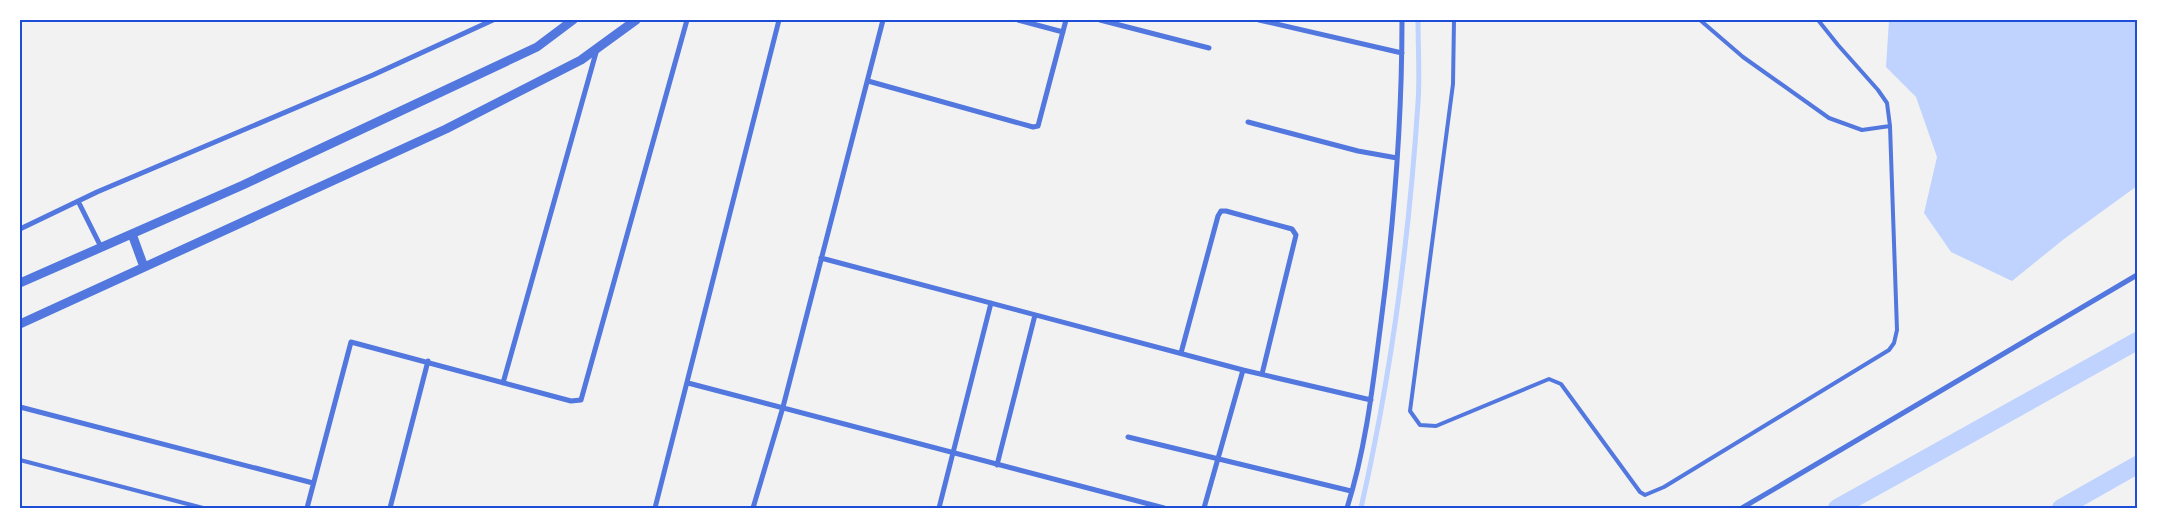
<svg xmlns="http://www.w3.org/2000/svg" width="2157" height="528" viewBox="0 0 2157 528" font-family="'Varela Round',sans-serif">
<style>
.water{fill:#bfd3fe}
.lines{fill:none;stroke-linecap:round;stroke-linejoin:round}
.stream{stroke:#bfd3fe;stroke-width:5}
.canal{stroke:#bfd3fe;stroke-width:18}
.service{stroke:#5277de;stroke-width:4}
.minor{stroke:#5277de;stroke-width:5}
.tertiary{stroke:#5277de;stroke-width:9}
.neatline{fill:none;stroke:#1d4ed8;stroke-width:2}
</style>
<rect width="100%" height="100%" fill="#f2f2f2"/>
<path class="water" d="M1889,20h248v166l-73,53 -52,42 -61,-29 -27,-39 13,-56 -21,-60 -30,-30z"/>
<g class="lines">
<path class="stream" d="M1361,508c30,-132 48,-269 57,-405 2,-27 0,-55 0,-83"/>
<path class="canal" d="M1837,508l300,-167
M2061,508l76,-43"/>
<path class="service" d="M1454,20l-1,64 -43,327 10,14 16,1 113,-47 12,5 79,108 5,3 19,-8 225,-137 5,-7 3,-13 -7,-204 -3,-23 -9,-13 -40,-45 -20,-25
M1700,20l43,37 86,61 33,12 28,-4
M20,460l183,48"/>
<path class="minor" d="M1018,20l45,12
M1100,20l109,28
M1259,20l143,33
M868,81l165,46 5,-1 28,-106
M1248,122l110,29 39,7
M78,201l23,46
M20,229l77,-37 276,-117 120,-55
M821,258l422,112 128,30
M1181,353l37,-137 3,-5h5l66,18 4,6 -34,139
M503,383l94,-334
M688,383l476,125
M20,407l293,76
M1128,437l223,54
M997,465l38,-150
M307,508l44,-166 220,59 10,-1 106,-380
M390,508l38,-147
M655,508l124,-488
M753,508l30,-101 100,-387
M939,508l52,-205
M1204,508l39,-138
M1347,508c19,-60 26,-124 34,-186 13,-100 21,-201 21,-302
M1742,508l395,-233"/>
<path class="tertiary" d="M132,234l12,33
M20,283l223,-98 294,-138 36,-27
M20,324l426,-195 135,-69 55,-40"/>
</g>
<rect width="2157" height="528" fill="none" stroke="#ffffff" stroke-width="42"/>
<rect x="21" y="21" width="2115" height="486" class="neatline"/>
</svg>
